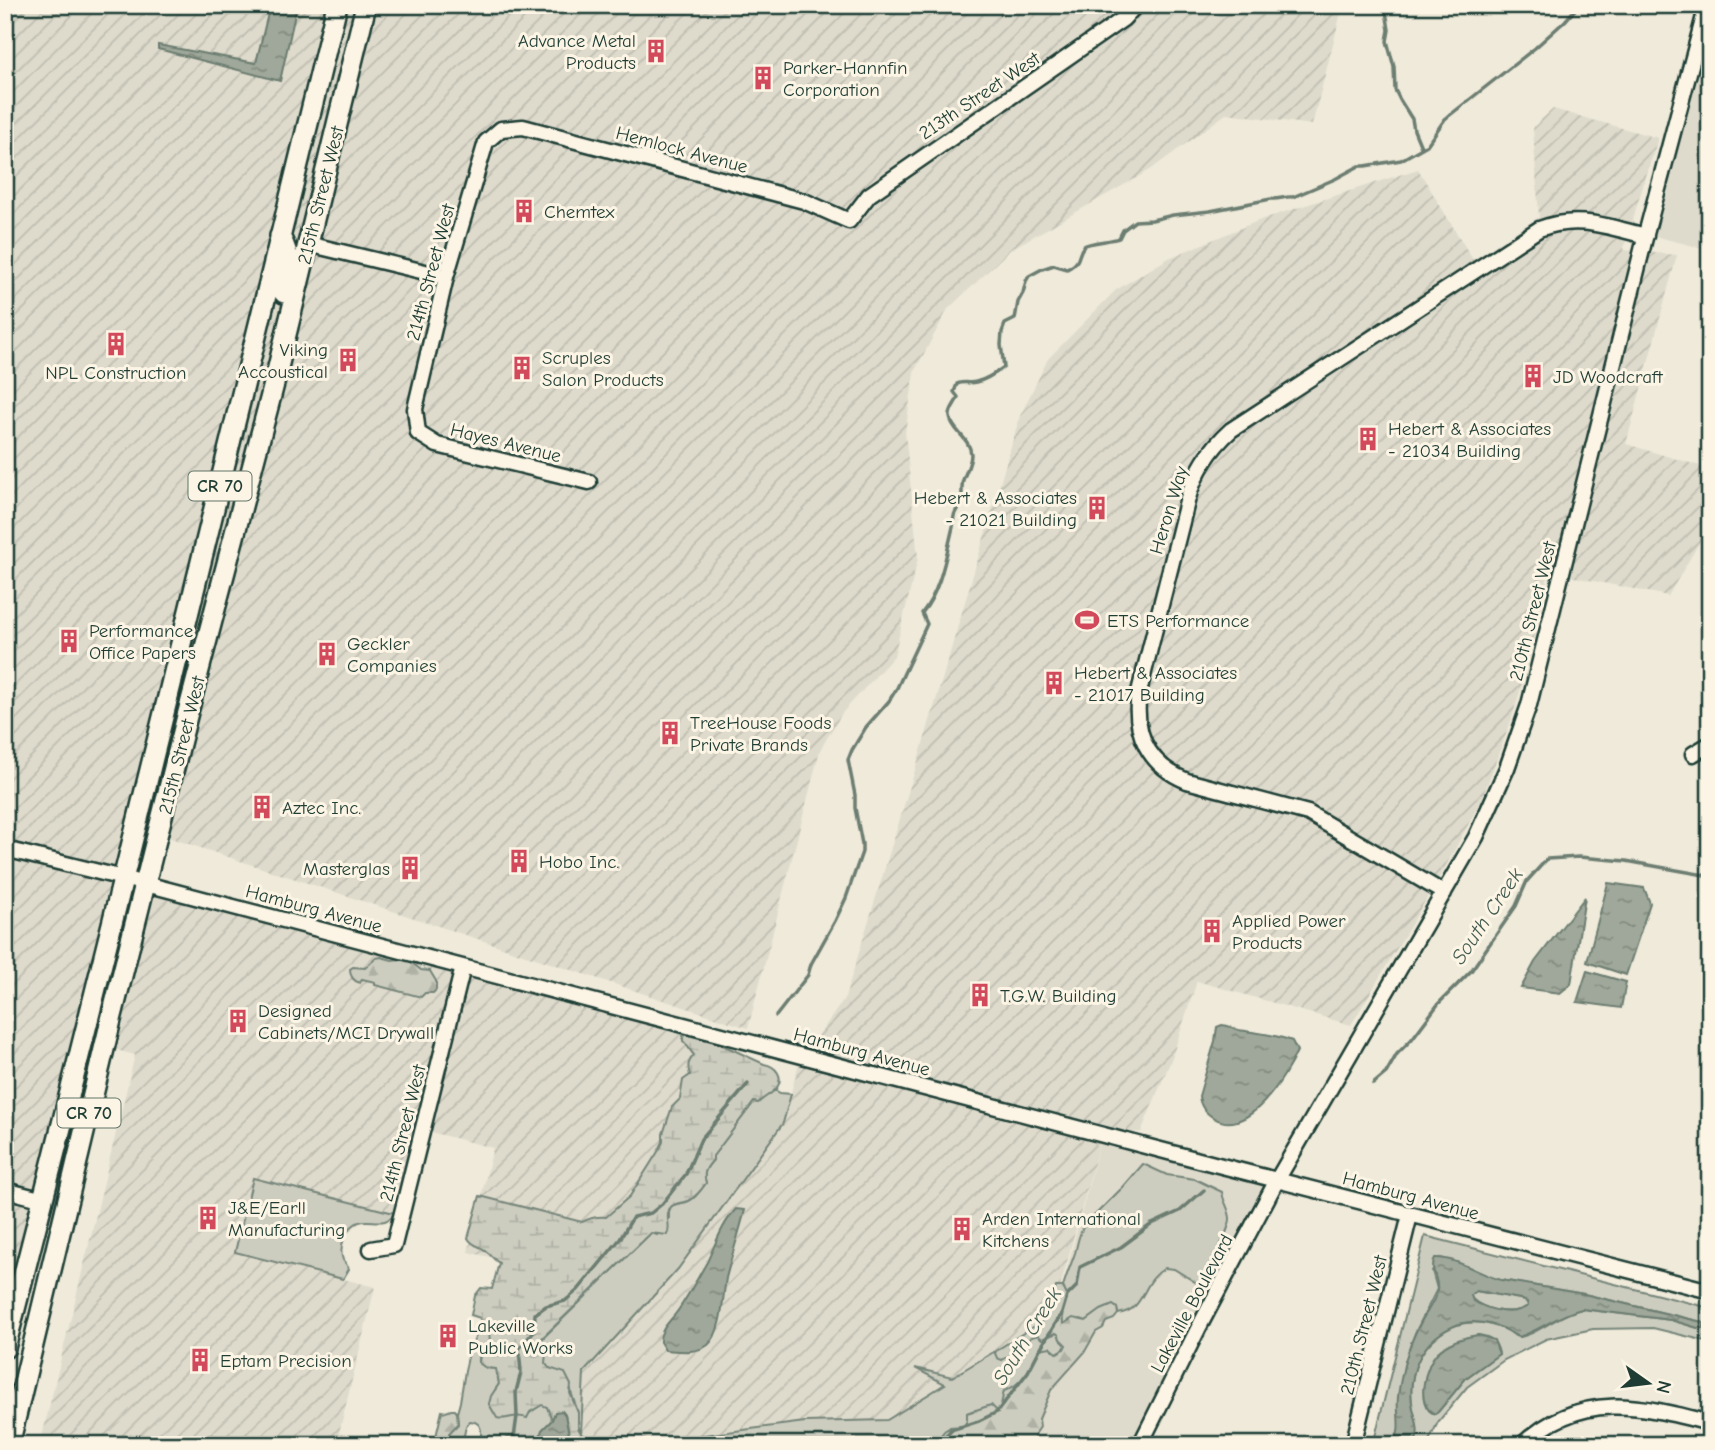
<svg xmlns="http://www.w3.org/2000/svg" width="1715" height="1450" viewBox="0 0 1715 1450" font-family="'Comic Neue',sans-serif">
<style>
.built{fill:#dedbcc}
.industrial{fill:url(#industrial-furrows)}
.green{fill:#cccdbf;stroke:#76857a;stroke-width:2;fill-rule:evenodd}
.forest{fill:url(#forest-firs);stroke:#76857a;stroke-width:2}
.wetland{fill:url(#wetland-marsh);stroke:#76857a;stroke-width:2}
.water{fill:url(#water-ripples);stroke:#6c7d71;stroke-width:2;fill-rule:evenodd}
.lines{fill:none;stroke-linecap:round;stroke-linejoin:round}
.stream{stroke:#6c7d71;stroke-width:3.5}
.minor-casing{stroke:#1f3d34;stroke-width:19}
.major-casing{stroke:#1f3d34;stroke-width:24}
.minor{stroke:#fcf5e5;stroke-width:14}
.major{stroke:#fcf5e5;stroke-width:19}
.labels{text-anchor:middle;stroke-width:6;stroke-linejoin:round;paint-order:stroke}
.shield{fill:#fcf5e5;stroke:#617469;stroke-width:2}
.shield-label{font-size:18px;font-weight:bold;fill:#1f3d34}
.poi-label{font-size:19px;fill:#1f3d34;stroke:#fcf5e5;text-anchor:start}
.street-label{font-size:19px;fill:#1f3d34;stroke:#fcf5e5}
.water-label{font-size:21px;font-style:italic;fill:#455d53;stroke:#fcf5e5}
</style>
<defs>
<pattern id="industrial-furrows" width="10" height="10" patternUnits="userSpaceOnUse" patternTransform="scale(1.75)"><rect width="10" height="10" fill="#dedbcc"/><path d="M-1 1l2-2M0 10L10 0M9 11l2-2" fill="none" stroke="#bebdb0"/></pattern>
<pattern id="forest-firs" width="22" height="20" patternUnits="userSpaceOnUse" patternTransform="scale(1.75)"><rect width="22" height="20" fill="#cccdbf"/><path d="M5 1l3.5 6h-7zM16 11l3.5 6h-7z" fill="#afb1a5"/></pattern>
<pattern id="wetland-marsh" width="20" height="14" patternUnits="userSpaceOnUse" patternTransform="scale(1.75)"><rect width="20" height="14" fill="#cccdbf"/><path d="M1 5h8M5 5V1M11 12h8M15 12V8" fill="none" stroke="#afb1a5"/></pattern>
<pattern id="water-ripples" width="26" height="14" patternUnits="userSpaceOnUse" patternTransform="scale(1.75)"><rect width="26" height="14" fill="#9fa89a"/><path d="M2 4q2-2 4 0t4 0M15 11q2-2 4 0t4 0" fill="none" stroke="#818a7e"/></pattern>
</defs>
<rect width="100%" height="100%" fill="#efeada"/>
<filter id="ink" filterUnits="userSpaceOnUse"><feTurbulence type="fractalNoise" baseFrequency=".0143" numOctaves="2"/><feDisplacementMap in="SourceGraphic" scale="14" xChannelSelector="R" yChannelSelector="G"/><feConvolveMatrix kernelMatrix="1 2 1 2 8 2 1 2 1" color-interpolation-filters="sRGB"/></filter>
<g filter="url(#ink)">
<path class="built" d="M1710,5v245l-64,-16z
M1102,1134l175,46 -137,265h-119z"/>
<path class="industrial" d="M5,5h1338l-31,120 -85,-12 -77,57 -139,79 -63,60 -34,63 -2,16 -7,44 13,126 -24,98 -52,57 -22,37 -72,278 -617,-203 -119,485 -7,-6z
M1553,109l105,29 -35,112 54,5 -51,189 84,25v55l-42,72 -119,-24 -26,109 -12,40 -30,80 -39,72 -91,152 -154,-44 -26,79 -30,72 -39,2 -50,183 -165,103 -82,2 -139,18 -9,5h-76l3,-73 94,-103 105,-146 16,-60 46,-65 79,-257 96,-325 28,-57 68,-69 53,-32 94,-39 155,-50 55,91 66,-43 -6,-90z
M153,896l131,32 459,121 -169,227 -106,-24 25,-104 -78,-20 -21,85 -141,-35 -18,74 140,35 -39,158h-296l95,-390 -26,-7z"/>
<path class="green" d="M775,1090l5,3 11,1 -8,29 -105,146 -94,103 -3,61c-4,-8 -3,-11 -3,-19 -1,-9 -7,-17 -7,-25l-16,-19 -6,-2 -4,-5v-7l-6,-14 112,-109 6,2 12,-17c-1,-18 9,-12 20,-17 7,-3 12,-11 17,-18 -3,-10 -1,-14 7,-23v-4l41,-54 4,1 6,-6z
M1143,1164l24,11 28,4 27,13c1,9 7,16 8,26 1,12 -24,54 -30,67l-26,-16 -9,-1c-17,10 -19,26 -30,38 -5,5 -11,7 -17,8l-1,-6 -21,6 -10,7 -5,-2 -18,5 -1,-11 5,-17 -4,-9c3,-12 8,-22 12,-34 3,-10 3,-18 9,-27l40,-40z
M253,1178l141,35c-8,15 -22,5 -35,9 -13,5 -21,25 -16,38 0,0 6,8 6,9l-6,10 -108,-27z
M1425,1236l285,72v34l-57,-14 -60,1 -47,10 -42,21 -37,27 -29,35 -11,23h-14c9,-13 1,-28 -1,-42 -1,-6 -1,-14 0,-21 5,-39 37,-66 76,-58 7,2 15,4 21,7 4,3 4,5 9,6 13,1 40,-21 54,-25 3,-2 7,-2 10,-3l89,11 30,9 3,-4 -2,-3 -118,-28 -83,-14 -12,-3 -37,-16 -12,-3 -8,13 5,18 -22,44 -10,28 -6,69 -6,15h-20zM1478,1335c12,1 19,6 21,19l-33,24 -28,34 -3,2c-21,-7 -9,-51 3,-62 12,-11 25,-14 40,-17z
M1476,1291l44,8 7,3 1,4c-17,10 -43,5 -57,-8v-3z
M481,1324l8,1 2,15 -2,4c-6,3 -11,11 -10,18l7,6 11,1 2,15 -4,6 -6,14c13,22 10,13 31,11l4,2 18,-13 5,3 5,13 -10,10 -4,15h-9l-1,-3 -19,-5 -14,8h-16c3,-11 5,-23 -9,-24l-4,5 -4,19h-20l6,-2 2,-3 -1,-7 9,-9 -1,-11 3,-11 5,-31 4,-19z
M1056,1333l3,2 1,4 7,6 -3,4 -7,4 -17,-4 -12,23 -11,13 -7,5 -13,22c-11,-2 -19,-5 -30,1v8l-3,5 -14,1 -12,14 3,4h-284l9,-5 139,-18 82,-2 58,-36 -30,-16 37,9 45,-27 -2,3 7,7 16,-10 13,-13 7,-2 4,4z"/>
<path class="forest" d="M381,957l11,3 8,-1 8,1 13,10 9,1 6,10v9l-3,3h-8l-4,4 -46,-12v-3l-13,-3 -2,4c-7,-2 -10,-6 -10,-14l3,-2 12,1 11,-10z
M1056,1287h7l4,9 -5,17 1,11 10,-6 13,3 15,-11 12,-5 4,3 1,6 -4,5 -8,3 -3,6 -7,4 -12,21 -33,37 -12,29 1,8 -4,6 -4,12h-91l-3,-3c6,-16 11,-14 26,-16l3,-5v-8l24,-8 7,7c4,-6 4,-14 6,-21 19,-6 27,-25 36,-42l10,-2 7,6 7,-4 2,-4 -6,-6 -1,-4 -3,-2 -14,6 -4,-4 -7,2 -13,13 -16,10 -5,-2 -2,-5 2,-3 45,-29 9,-15z
M451,1410h4l2,3 1,11 -9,9 1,7 -2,4 -14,1 8,-34 4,1z"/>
<path class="wetland" d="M687,1034l29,8 48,22c12,2 21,13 12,25 -5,5 -13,9 -18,14l-4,-1 -41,54v4c-8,9 -10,13 -7,23 -4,6 -10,13 -16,17 -6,4 -15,1 -20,8 -6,8 2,18 -3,27l-16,-2 -112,108 5,3 2,9 -1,10 4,5 16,5 6,12 -1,8 8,20v15l10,17h-17l-6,-30 -3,-4 -10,9 -5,-13 -5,-2 -12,7 -3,6c-15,-5 -18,3 -30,0l-8,-14 2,-8 8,-12 -3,-15 -10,-1 -7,-5 2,-16 8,-3c2,-6 -1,-10 1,-16l-1,-3 -8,-1 -1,-6 -9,-3 4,-19 6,-8 11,1 7,-26c-5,-3 -8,-8 -13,-12 -6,-6 -13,-4 -18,-13l12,-42 102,26c8,-4 15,-6 24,-5l24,-21 29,-46 4,-8v-8l9,-27 8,-8 3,-19 7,-5c-3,-9 -2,-13 4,-20 -5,-5 -6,-10 -11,-14v-5z"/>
<path class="water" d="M270,5h27l-17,76 -122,-32v-4l98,18z
M1608,883l36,5 6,15 -24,72 -39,-13z
M1585,897l-14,87 -11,9 -39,-5 14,-26z
M1587,971l39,11 -5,26 -44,-6z
M1222,1025c7,0 10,3 17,5 18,3 36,4 53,11l5,10c-11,25 -49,88 -83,67 -9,-5 -14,-12 -15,-22l16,-55 2,-14z
M736,1209l9,1c-6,23 -13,45 -19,68 -3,17 -4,56 -18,67 -12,9 -29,6 -43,5l-5,-8c-1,-13 12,-22 19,-33 10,-15 19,-31 28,-47 9,-19 15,-38 29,-53z
M1435,1258c21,-1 46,17 66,22l83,14 118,28 2,2v3l-3,2 -30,-9 -89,-11c-23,5 -41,21 -63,28 -6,-2 -9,-5 -14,-8 -10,-4 -22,-7 -32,-7 -7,0 -15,2 -21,5 -30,14 -44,44 -40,76 2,15 11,29 1,42h-20c10,-15 3,-31 5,-48 1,-11 4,-22 6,-32 4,-14 9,-29 16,-41 5,-11 16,-23 17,-34 2,-12 -8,-20 -2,-32zM1476,1291l44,8 7,3 1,4c-16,11 -39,4 -55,-5l-2,-6z
M1478,1335l16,5 5,14 -33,24 -28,34 -3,2c-21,-8 -10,-50 3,-62 12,-11 25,-15 40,-17z
M562,1411l3,4 6,30h-33l4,-15 10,-10 3,-8z"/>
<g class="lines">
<path class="stream" d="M1387,5l-1,6 3,19 -2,11 7,26 1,23 5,10 12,19 2,11 7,17
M776,1016l32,-41 3,-11 24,-43 11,-23 16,-46v-8l-7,-36v-13l-7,-35 4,-10 14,-23 23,-26 8,-13 30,-64 -5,-11c19,-23 24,-58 31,-86 1,-4 0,-8 1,-11 1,-5 6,-10 7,-15 2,-7 0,-14 2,-21 3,-9 8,-16 8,-26 -1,-16 -19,-23 -21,-37 -1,-8 6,-13 8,-20l-4,-5 3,-8c8,-3 12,0 19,-2 10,-2 20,-9 28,-15l-3,-22 1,-13 3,-8 10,-5 3,-17 5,-9 3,-12 3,-5 13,-7 12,-4 13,4c16,-8 9,-14 17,-23 4,-4 28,-5 35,-8l4,-8 12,-9 17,-1 21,-5 37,-4 61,-12c8,1 14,-3 22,-2l42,-18 24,-13h6l36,-6 26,-15 18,-26 90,-71 30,-27 14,-16
M1373,1084l13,-11 11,-19 15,-15 27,-36 32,-32 45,-65 11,-25 20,-22 32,-2 47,4 84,15
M513,1445l4,-29 -1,-24 5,-20 -2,-23 15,-18 1,-17 11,-8 19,-5 13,-11 42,-51 13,-22 18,-4 11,-9 24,-30 15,-35 47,-55
M937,1445l14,-15 28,-9 18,-9 31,-40 12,-23 22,-36 5,-17 10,-10 3,-19 41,-20 31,-23 28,-13 24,-21"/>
<g class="minor-casing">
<path id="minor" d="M308,244l138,33
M589,482l-152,-37 -19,-12 -3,-24 31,-132 40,-135 15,-13 22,-2 281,74 45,20 20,-26 254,-176 13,-14
M1693,754l17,-10
M5,849l118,29 1095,287 492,126
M1444,893l-136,-80 -121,-32c-39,-16 -54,-48 -48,-89l49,-194c8,-28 22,-49 43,-68l308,-201c39,-15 69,-2 107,7
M5,1190l39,10
M371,1249l23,-4 69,-278
M1140,1445l58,-116 79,-149 199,-343 31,-69 22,-63 117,-471 61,-229
M1353,1445l57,-230
M1522,1445c58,-55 118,-40 188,-22"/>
</g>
<g class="major-casing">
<path id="major" d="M280,236c12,24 9,31 4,57
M5,1348c115,-447 222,-895 332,-1343
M9,1445l102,-425 76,-304 87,-332 92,-379"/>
</g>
<use href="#minor" class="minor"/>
<use href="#major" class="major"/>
</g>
</g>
<defs>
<g id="building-bare" transform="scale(1.89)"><path d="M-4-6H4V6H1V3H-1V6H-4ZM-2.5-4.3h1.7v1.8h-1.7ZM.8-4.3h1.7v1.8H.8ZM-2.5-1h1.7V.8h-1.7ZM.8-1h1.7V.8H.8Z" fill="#d1495b" stroke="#fcf5e5" stroke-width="2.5" paint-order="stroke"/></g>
<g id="stadium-bare" transform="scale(1.89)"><path d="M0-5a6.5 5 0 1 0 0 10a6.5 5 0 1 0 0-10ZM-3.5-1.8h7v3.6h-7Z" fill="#d1495b" stroke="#fcf5e5" stroke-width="2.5" paint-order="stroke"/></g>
</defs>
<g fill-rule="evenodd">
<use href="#building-bare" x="656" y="51"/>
<use href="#building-bare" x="763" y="78"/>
<use href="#building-bare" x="524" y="211"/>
<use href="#building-bare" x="116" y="344"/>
<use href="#building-bare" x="348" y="360"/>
<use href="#building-bare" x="522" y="368"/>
<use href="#building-bare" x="1533" y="376"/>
<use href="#building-bare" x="1368" y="439"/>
<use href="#building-bare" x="1097" y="508"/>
<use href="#stadium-bare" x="1087" y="620"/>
<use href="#building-bare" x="69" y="641"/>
<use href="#building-bare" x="327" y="654"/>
<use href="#building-bare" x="1054" y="683"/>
<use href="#building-bare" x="670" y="733"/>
<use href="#building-bare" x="262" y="807"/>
<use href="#building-bare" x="519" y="861"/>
<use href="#building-bare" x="410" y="868"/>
<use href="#building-bare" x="1212" y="931"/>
<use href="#building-bare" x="980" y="995"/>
<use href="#building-bare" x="238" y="1021"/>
<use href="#building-bare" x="208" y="1218"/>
<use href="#building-bare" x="962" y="1229"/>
<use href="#building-bare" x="448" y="1336"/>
<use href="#building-bare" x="200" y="1360"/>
</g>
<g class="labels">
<g class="shield">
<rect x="188.5" y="471.5" width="63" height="29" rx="5"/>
<rect x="57.5" y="1098.5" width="63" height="29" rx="5"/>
</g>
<g class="shield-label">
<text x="220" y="492">CR 70</text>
<text x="89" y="1119">CR 70</text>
</g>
<g class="poi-label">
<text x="636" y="47" text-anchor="end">Advance Metal<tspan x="636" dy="22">Products</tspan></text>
<text x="783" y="74">Parker-Hannfin<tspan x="783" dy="22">Corporation</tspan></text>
<text x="544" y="218">Chemtex</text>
<text x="328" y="356" text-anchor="end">Viking<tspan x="328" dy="22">Accoustical</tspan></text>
<text x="542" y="364">Scruples<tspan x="542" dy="22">Salon Products</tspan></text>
<text x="116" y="379" text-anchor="middle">NPL Construction</text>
<text x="1553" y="383">JD Woodcraft</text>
<text x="1388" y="435">Hebert &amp; Associates<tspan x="1388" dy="22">- 21034 Building</tspan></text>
<text x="1077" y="504" text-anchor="end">Hebert &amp; Associates<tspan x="1077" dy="22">- 21021 Building</tspan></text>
<text x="1107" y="627">ETS Performance</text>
<text x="89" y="637">Performance<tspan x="89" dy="22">Office Papers</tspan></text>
<text x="347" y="650">Geckler<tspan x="347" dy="22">Companies</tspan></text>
<text x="1074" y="679">Hebert &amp; Associates<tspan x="1074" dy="22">- 21017 Building</tspan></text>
<text x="690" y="729">TreeHouse Foods<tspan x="690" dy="22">Private Brands</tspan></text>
<text x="282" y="814">Aztec Inc.</text>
<text x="539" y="868">Hobo Inc.</text>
<text x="390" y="875" text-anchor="end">Masterglas</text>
<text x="1232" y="927">Applied Power<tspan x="1232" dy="22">Products</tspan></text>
<text x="1000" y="1002">T.G.W. Building</text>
<text x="258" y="1017">Designed<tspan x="258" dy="22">Cabinets/MCI Drywall</tspan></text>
<text x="228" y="1214">J&amp;E/Earll<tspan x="228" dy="22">Manufacturing</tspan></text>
<text x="982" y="1225">Arden International<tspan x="982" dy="22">Kitchens</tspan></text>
<text x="468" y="1332">Lakeville<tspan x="468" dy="22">Public Works</tspan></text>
<text x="220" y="1367">Eptam Precision</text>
</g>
<g class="street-label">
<text transform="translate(979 95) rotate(-34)" y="7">213th Street West</text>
<text transform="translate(682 149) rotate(15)" y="7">Hemlock Avenue</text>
<text transform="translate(320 195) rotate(-76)" y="7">215th Street West</text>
<text transform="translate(430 272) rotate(-75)" y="7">214th Street West</text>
<text transform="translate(506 442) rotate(14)" y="7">Hayes Avenue</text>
<text transform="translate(1168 510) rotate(-73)" y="7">Heron Way</text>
<text transform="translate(1532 611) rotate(-76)" y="7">210th Street West</text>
<text transform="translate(181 745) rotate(-76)" y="7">215th Street West</text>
<text transform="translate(314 908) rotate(15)" y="7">Hamburg Avenue</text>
<text transform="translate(862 1051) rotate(15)" y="7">Hamburg Avenue</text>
<text transform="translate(402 1133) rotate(-76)" y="7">214th Street West</text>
<text transform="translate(1411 1195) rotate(15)" y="7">Hamburg Avenue</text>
<text transform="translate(1191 1303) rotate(-62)" y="7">Lakeville Boulevard</text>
<text transform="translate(1363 1325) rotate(-76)" y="7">210th Street West</text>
</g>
<g class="water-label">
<text transform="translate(1487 916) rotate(-56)" y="7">South Creek</text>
<text transform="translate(1027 1336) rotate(-58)" y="7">South Creek</text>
</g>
</g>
<rect width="1715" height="1450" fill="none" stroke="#fcf5e5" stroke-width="28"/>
<rect x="14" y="14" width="1687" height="1422" fill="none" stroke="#1f3d34" stroke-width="2.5" filter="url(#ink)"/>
<g transform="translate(1648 1383) rotate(104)" stroke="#fcf5e5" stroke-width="5" paint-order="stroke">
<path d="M0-5L12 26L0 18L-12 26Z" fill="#1f3d34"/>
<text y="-10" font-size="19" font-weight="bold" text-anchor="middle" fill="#1f3d34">N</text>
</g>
</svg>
